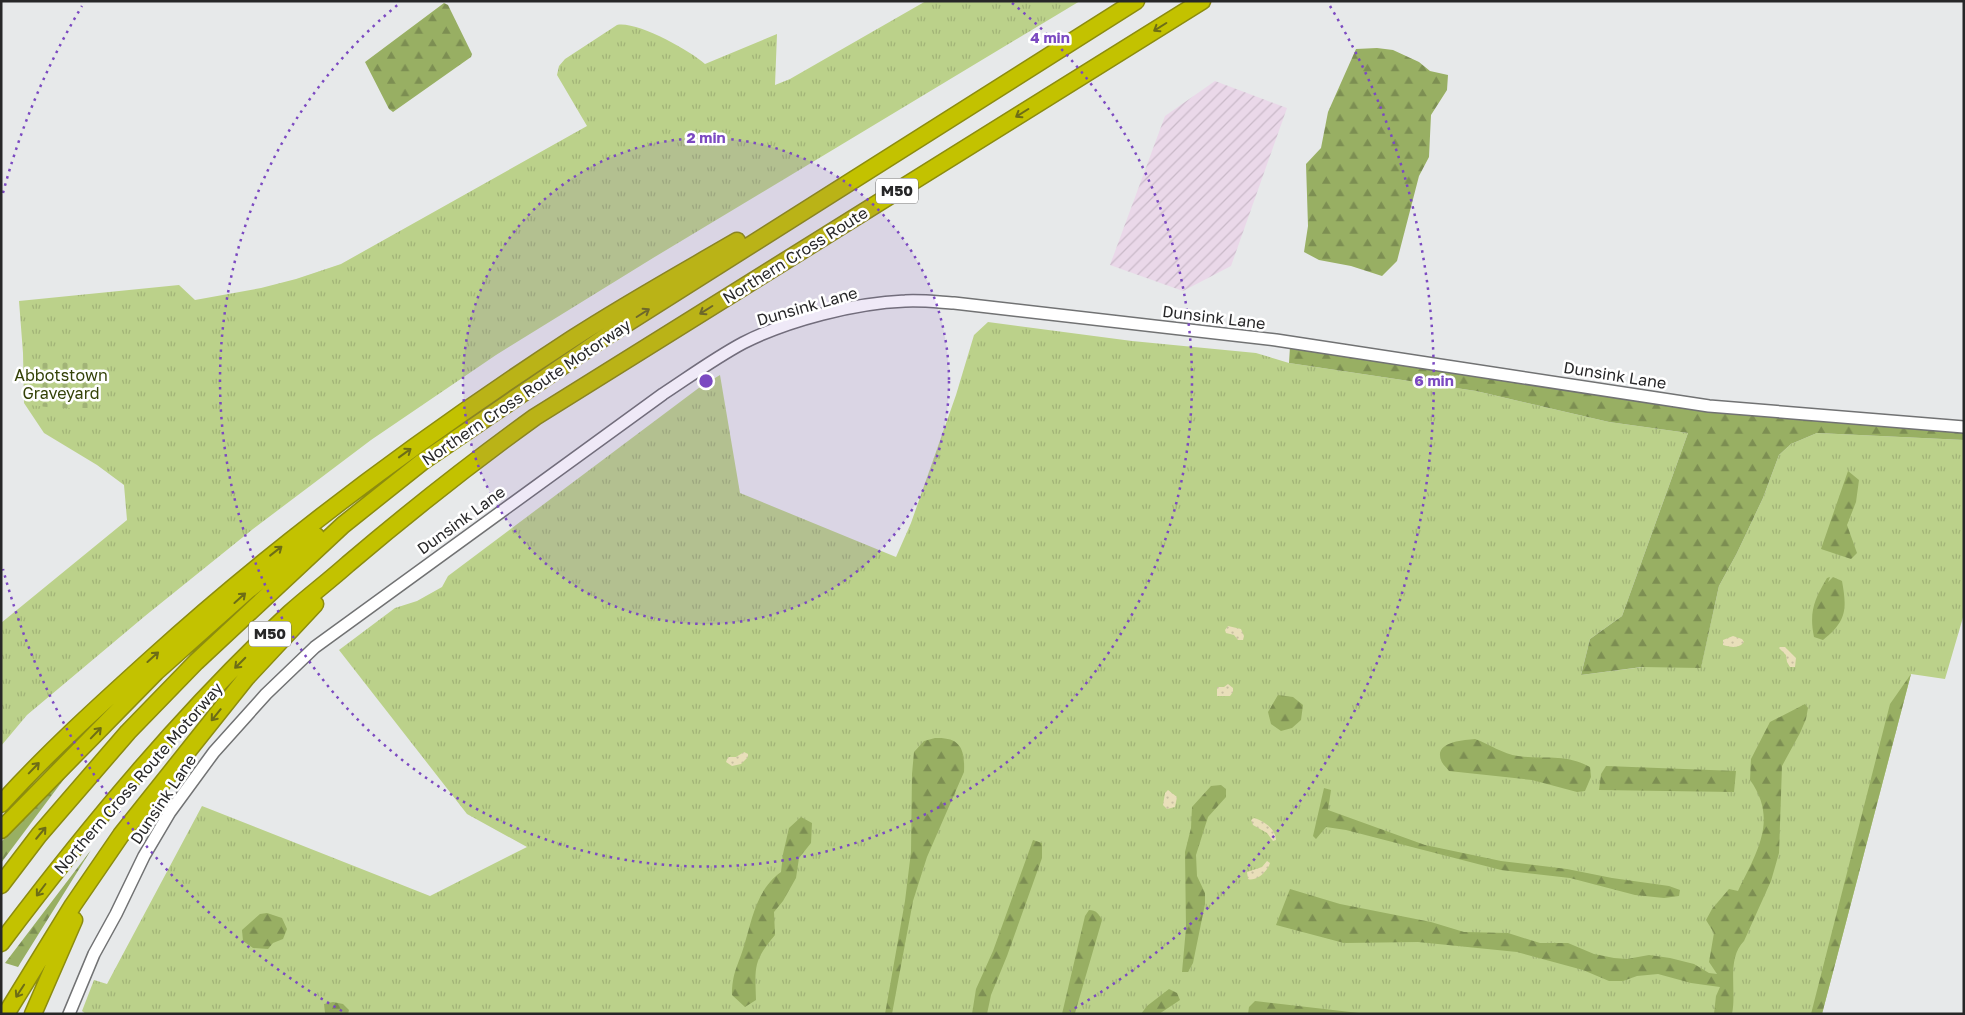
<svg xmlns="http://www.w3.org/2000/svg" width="1965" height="1015" viewBox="0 0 1965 1015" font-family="'Golos Text',sans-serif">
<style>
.industrial{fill:url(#industrial-furrows)}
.grass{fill:url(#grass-tufts)}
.forest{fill:url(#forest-firs)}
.sand{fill:url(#sand-dots)}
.cemetery{fill:url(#cemetery-stones)}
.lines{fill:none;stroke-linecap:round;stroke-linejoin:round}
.minor-casing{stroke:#717273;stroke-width:14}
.highway-casing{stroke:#8c8c0e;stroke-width:19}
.minor{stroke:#fff;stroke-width:11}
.highway{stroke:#c3c200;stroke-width:16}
.oneway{stroke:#6d6d16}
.ring{fill:none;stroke:#7b49c1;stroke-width:2.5;stroke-dasharray:2.5 5}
.labels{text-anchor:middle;stroke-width:5;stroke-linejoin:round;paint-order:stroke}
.shield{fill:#fff;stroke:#686868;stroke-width:1}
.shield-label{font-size:15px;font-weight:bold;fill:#272728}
.street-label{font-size:16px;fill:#272728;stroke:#fff}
.park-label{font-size:16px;fill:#344208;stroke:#fff}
.centre{fill:#7b49c1;stroke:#fff;stroke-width:2.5}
.ring-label{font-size:15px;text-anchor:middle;font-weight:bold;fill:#7b49c1;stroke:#fff;stroke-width:5;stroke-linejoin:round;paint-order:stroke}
</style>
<defs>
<pattern id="industrial-furrows" width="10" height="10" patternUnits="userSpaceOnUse" patternTransform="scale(1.25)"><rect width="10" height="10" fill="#ead8e9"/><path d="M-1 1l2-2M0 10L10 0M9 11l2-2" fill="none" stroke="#c9b9c8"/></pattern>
<pattern id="grass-tufts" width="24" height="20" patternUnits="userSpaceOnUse" patternTransform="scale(1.25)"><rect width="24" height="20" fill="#bbd18a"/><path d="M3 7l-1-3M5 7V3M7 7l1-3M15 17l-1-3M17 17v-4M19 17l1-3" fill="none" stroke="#a1b377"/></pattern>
<pattern id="forest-firs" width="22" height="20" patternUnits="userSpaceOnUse" patternTransform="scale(1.25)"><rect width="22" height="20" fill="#98af63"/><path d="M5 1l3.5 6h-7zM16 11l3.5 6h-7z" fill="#7c8e52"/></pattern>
<pattern id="sand-dots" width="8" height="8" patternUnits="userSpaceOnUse" patternTransform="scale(1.25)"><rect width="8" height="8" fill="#e9dfba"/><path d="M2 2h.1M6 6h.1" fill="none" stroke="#c8bfa0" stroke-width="1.8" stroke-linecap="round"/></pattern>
<pattern id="cemetery-stones" width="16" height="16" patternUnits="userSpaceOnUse" patternTransform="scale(1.25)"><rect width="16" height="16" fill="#bbd18a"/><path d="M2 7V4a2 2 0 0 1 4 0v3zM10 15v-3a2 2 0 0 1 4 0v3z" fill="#a1b377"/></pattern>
</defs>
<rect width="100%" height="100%" fill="#e7e9ea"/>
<path class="industrial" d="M1215,81l72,27 -56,158 -48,25 -73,-26 55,-149z"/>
<path class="grass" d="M926,1h154l-427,257 -157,97 -125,85 -118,89 -108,87 -118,99 -26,31v-123l126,-103 -3,-35 -27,-20 -53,-32 -20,-30 -1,-50 -4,-52 160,-16 16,15 66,-12 35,-9 45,-15 246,-138 -30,-51 2,-9 6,-7 52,-34c20,-4 72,25 88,39l72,-30 -2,51 15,-6z
M988,322l144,19 124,12 33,10 187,28 133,31 79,11 -66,183 -32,23 -9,36 62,-8h58l18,-81 18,-33 26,-55 16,-43 12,-11 26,-11 147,7v174l-19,65 -34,-5 -89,340h-1736l-4,-3 12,-31 13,4 95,-178 228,90 97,-49 -60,-33 -128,-164 56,-42 22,-7 25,-14 6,-11 252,-189 20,-12 20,118 156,64 15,-34 45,-128 18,-60z"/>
<path class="forest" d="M444,3l4,2 24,49 -1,3 -78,55 -4,-3 -24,-47z
M1377,48l16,2 26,12 11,9 18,4 -1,15 -16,25 -2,42 -10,19 -22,85 -15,15 -31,-10 -32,-6 -15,-8 4,-26 -2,-62 15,-16 7,-36 28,-63z
M1290,347l314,47 70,13 290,26v7l-147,-7 -26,11 -12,11 -16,43 -26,55 -18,33 -18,82 -59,-1 -61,8 9,-36 32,-23 66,-183 -79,-11 -133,-31 -187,-28z
M1848,471l11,9 -3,22 -9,23 10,28 -6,6 -30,-10z
M1830,577l-2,5 5,-5 9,4c5,28 5,40 -19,59l-9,-3c-5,-25 0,-37 13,-59z
M1911,674l-89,340h-11l79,-310z
M1278,695l15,2 10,8 -2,15 -9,8 -11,3 -10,-7 -3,-12z
M1805,704l3,4 -2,11 -6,14 -18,33 -3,87 -8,28 -27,60c-18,18 -7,50 -12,73h-18l2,-18 4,-9 -29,-4 -33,-9 -21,2 -14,5h-14l-26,-11 -66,-18 -99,-10 -74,1 -68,-18 14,-36 50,15 91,18 33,10 44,1 32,10h28l26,11 20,4 13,1 22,-4 21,3 24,6 15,9 8,1 -8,-12 5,-29 -8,-13 6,-11 17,-20 9,2c18,-38 41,-71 12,-111l1,-21 19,-37z
M935,738c25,-1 30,10 29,34l-37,85 -14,44 -21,113h-7l20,-113 6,-49 1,-78 2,-22 10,-11z
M1475,739c14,5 28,15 43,17 26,4 47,-3 72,11l1,10 -6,14 -8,1 -45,-12 -83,-9c-2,-3 -7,-7 -8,-11 -7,-18 22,-20 34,-21z
M1606,766l130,5 -2,21 -135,-2 2,-16z
M73,767l-72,96v-21z
M1221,785l5,4v8l-18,20 -12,38 1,21 8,17v11l-12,59 -5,9h-6l4,-44 -1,-76 6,-24 1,-21 19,-21z
M1324,788l7,2 -3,20 97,35 76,16 66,8 45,9 57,8 11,4 -1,6 -15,2 -29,-3 -65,-17 -69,-8 -155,-40 -20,-3 -10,12 -3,-3z
M801,817l11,6 -1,20 -12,15 -3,20 -13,23 -9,11 1,23c-22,26 -20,32 -19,65l-11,7 -13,-12c0,-22 6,-29 12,-49 8,-26 12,-56 37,-74l2,-18 6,-26z
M1033,840l9,3v15l-35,98 -16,39 -4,19h-15l4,-25 17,-38z
M91,850l-73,117 -13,-4z
M1089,910c7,0 10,4 13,10l-27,93 -13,1 23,-98z
M267,913l15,5 5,11 -4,10 -10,4 -5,6 -15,-1 -10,-7 -1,-11 18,-16z
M1169,989l8,4 3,7 -21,14h-18l6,-8z
M1255,1001l104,12 3,1h-114l1,-7z
M333,1002l10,2 6,6 -1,4 -23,-1 -1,-9z"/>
<path class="sand" d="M1228,626l13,3 3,7 -1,4h-5l-4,-5 -8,-2 -1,-3z
M1733,636l9,3 2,3c-5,7 -14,5 -21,3v-5z
M1780,647h5l11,11 -1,9h-5l-3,-5 -1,-7 -7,-7z
M1228,684l5,4v4l-3,4h-13v-9h7z
M744,752l4,2v3l-7,7 -9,2 -6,-4 2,-5h8z
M1168,790l9,7 -2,10 -8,2 -4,-4 2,-12z
M1254,818c10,3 22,11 22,22l-3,1 -6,-8 -14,-8 -2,-5z
M1267,861l3,2c-2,8 -14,19 -22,16l-1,-7 15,-5z"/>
<path class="cemetery" d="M67,360l26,4 -2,44h-36l-25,-3 3,-41z"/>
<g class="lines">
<g class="minor-casing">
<path id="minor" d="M69,1014l25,-60 22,-40 28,-58 26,-44 44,-60 52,-58 49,-47 348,-253c26,-17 52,-36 80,-51 45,-23 112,-40 162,-42 16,-1 33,1 49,2l322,37 433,66 255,21"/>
</g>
<g class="highway-casing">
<path id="highway" d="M1,804c47,-52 99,-99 151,-146 131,-119 273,-223 420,-319 54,-35 110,-66 165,-98
M1,830l155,-158 91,-81 69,-55
M1,885l38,-50 89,-103 68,-70 147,-137 79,-63 180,-123 534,-338
M1,943c88,-117 182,-230 289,-330 19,-17 39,-32 58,-49 60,-51 122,-100 187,-147l667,-416
M6,1014l67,-109 48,-70 125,-157 69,-74
M33,1014l41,-94"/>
</g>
<use href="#minor" class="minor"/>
<use href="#highway" class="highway"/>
</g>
<defs><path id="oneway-shaft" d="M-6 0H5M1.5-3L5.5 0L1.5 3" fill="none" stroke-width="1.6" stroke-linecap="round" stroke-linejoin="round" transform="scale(1.25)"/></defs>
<g class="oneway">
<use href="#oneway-shaft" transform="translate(1160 27) rotate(148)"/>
<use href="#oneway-shaft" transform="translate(1022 113) rotate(148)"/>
<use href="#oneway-shaft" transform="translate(706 310) rotate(148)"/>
<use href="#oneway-shaft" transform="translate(643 313) rotate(-32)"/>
<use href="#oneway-shaft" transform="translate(405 453) rotate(-36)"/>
<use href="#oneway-shaft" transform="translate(276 551) rotate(-38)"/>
<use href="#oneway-shaft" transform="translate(240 598) rotate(-42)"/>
<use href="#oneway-shaft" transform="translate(153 657) rotate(-42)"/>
<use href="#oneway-shaft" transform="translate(240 663) rotate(135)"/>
<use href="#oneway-shaft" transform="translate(216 715) rotate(129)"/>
<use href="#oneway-shaft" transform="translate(96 733) rotate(-46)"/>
<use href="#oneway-shaft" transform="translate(34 768) rotate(-46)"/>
<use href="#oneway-shaft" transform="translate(41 833) rotate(-50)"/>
<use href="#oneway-shaft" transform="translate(41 890) rotate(127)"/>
<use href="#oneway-shaft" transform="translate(20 991) rotate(123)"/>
</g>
<circle cx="706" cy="381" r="243" fill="#7b49c1" fill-opacity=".12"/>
<g class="ring">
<circle cx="706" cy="381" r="243"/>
<path d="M1012 3A486 486 0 1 1 400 3"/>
<path d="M342 1011A728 728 0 0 1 3 569M3 193A728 728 0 0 1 82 6M1330 6A728 728 0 0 1 1070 1011"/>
</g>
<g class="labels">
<g class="shield">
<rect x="876" y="178.5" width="42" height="25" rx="4"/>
<rect x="249" y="621.5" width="42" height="25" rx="4"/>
</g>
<g class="shield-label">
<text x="897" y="196">M50</text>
<text x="270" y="639">M50</text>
</g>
<g class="street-label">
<text transform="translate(795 255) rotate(-32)" y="6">Northern Cross Route</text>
<text transform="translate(807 306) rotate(-16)" y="6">Dunsink Lane</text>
<text transform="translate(1214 317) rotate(7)" y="6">Dunsink Lane</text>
<text transform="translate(1615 375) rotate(9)" y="6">Dunsink Lane</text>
<text transform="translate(526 392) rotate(-34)" y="6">Northern Cross Route Motorway</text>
<text transform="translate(461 520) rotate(-36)" y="6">Dunsink Lane</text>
<text transform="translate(138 778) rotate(-49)" y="6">Northern Cross Route Motorway</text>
<text transform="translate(163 799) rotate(-56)" y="6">Dunsink Lane</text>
</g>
<g class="park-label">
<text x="61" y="381">Abbotstown<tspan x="61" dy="18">Graveyard</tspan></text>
</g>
</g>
<circle cx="706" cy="381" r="8" class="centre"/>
<g class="ring-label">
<text x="1050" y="43">4 min</text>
<text x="706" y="143">2 min</text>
<text x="1434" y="386">6 min</text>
</g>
<rect width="1965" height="1015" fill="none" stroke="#272728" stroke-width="5"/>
</svg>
